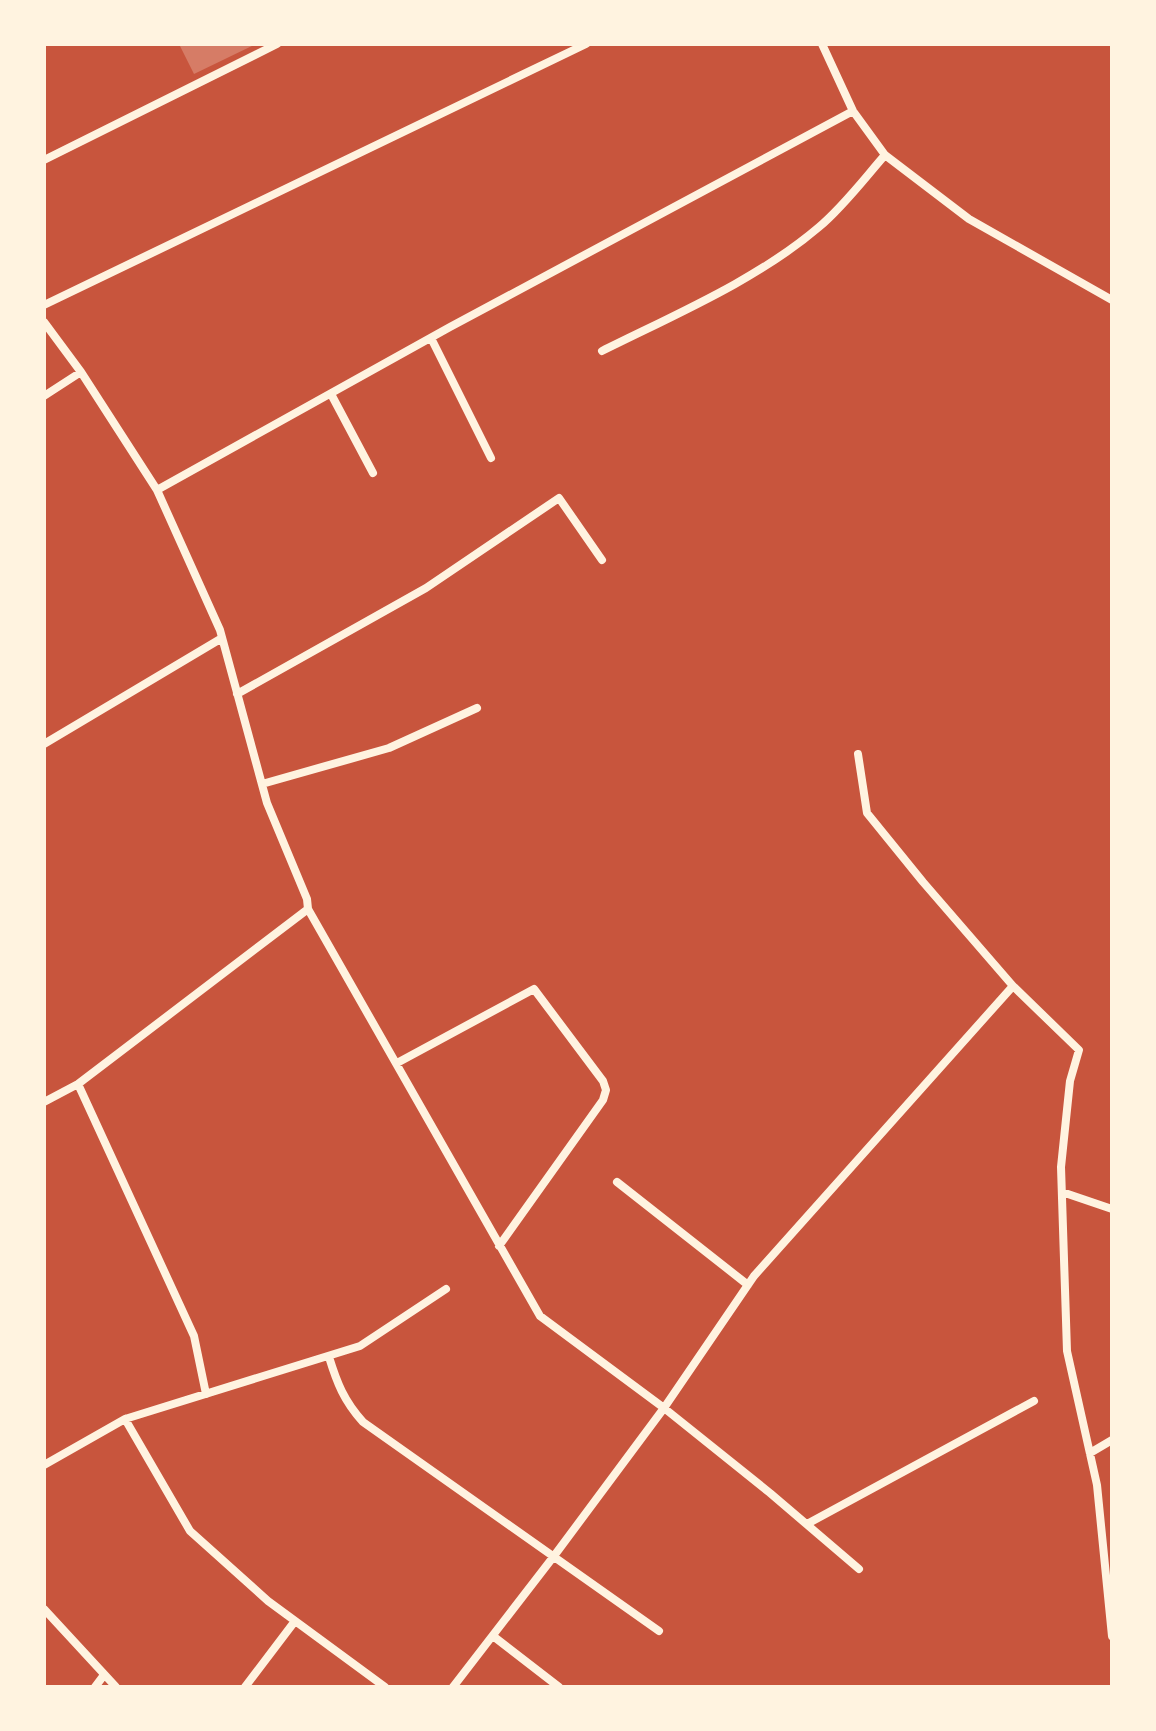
<svg xmlns="http://www.w3.org/2000/svg" width="1156" height="1731" viewBox="0 0 1156 1731" font-family="'Titillium Web',sans-serif">
<style>
.building{fill:#d67c66}
.lines{fill:none;stroke-linecap:round;stroke-linejoin:round}
.minor{stroke:#fff3e0;stroke-width:8}
</style>
<rect width="100%" height="100%" fill="#c8553d"/>
<path class="building" d="M179,44h77l-62,30z"/>
<g class="lines">
<path class="minor" d="M822,44l31,67 32,44 84,64 143,81
M44,160l233,-116
M44,305l542,-261
M44,322l37,50 76,118 63,140 47,173 40,96 1,10 232,407 124,92 106,85 89,76
M431,338l60,120
M602,351c72,-36 155,-71 217,-124 24,-20 45,-48 66,-72
M331,394l42,79
M44,396l37,-24
M157,490l293,-163 403,-216
M237,694l189,-106 133,-90 43,62
M44,744l178,-106
M858,754l9,59 56,69 90,104 66,64 -9,31 -9,86 6,184 30,134 15,151
M262,784l127,-36 88,-40
M397,1063l137,-74 69,92 3,9 -3,10 -104,146
M78,1084l116,252 12,58
M44,1102l34,-18 230,-175
M617,1182l131,103
M1062,1192l50,17
M329,1357c8,26 15,44 34,65l296,209
M125,1419l65,112 78,70 117,86
M1090,1453l22,-13
M44,1465l81,-46 235,-73 86,-57
M807,1524l227,-123
M44,1609l72,78
M493,1636l66,51
M95,1687l9,-12
M245,1687l50,-66
M453,1687l101,-131 110,-148 90,-132 259,-290"/>
</g>
<rect width="1156" height="1731" fill="none" stroke="#fff3e0" stroke-width="92"/>
</svg>
